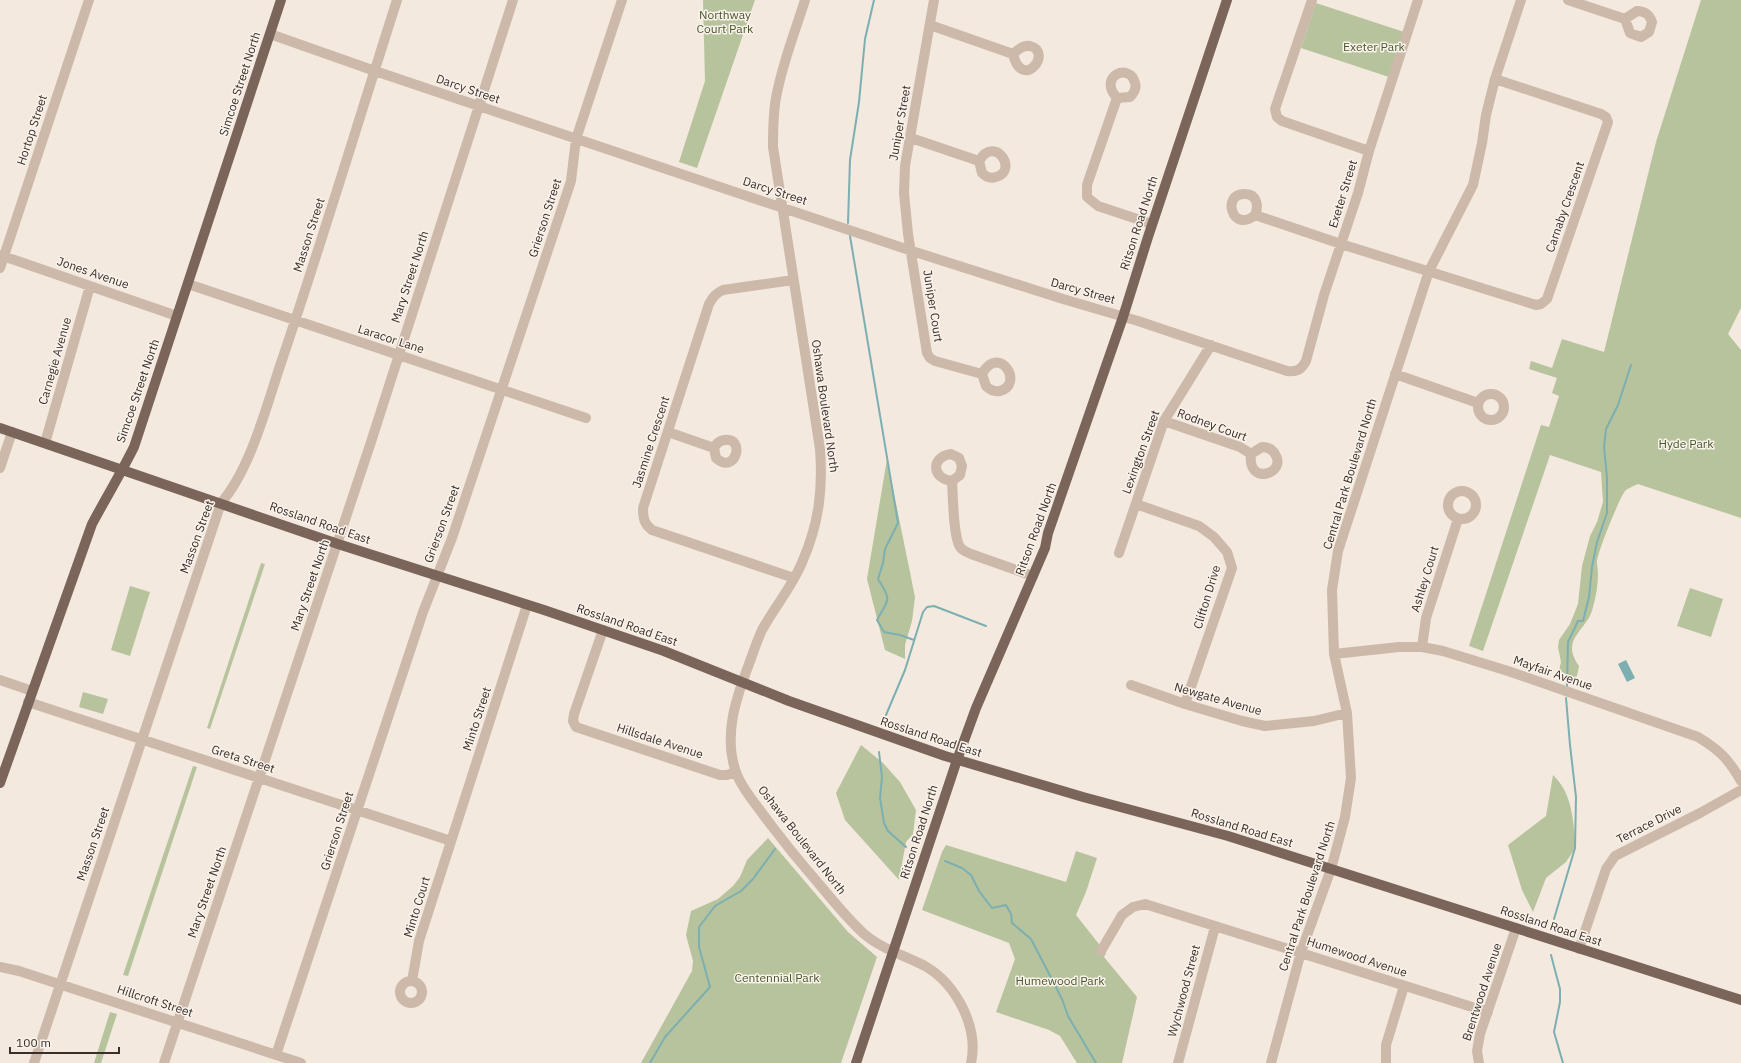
<svg xmlns="http://www.w3.org/2000/svg" width="1741" height="1063" viewBox="0 0 1741 1063" font-family="'IBM Plex Sans',sans-serif">
<style>
.green{fill:#b7c39d}
.water{fill:#7cafb1}
.lines{fill:none;stroke-linecap:round;stroke-linejoin:round}
.stream{stroke:#7cafb1;stroke-width:2}
.minor{stroke:#ccb9a9;stroke-width:10}
.major{stroke:#7b655a;stroke-width:10}
.labels{text-anchor:middle;stroke-width:3;stroke-linejoin:round;paint-order:stroke}
.park-label{font-size:12px;fill:#48572d;stroke:#faf3eb}
.street-label{font-size:12px;fill:#392e29;stroke:#faf3eb}
</style>
<rect width="100%" height="100%" fill="#f3e9de"/>
<path class="green" d="M703,0h52l-58,168 -18,-6 26,-81z
M1701,0h40v308l-13,26 13,16v168l-103,-34c-4,2 -10,4 -13,7 -5,6 -28,62 -28,71 0,4 1,8 1,12 0,11 -2,22 -5,33 -5,24 -34,31 -14,59l-2,10 -3,2 -15,-7 2,-9 -3,-15 1,-7 11,-16 8,-20 4,-38 8,-30 7,-14 6,-20 -2,-30 -51,-17 -67,196 -14,-5 72,-221 8,2 10,-31 -7,-3 5,-15 -28,-9 2,-8 21,7 10,-29 42,13 52,-210z
M1316,3l88,29 -15,45 -88,-29z
M887,459l28,138 -3,24 -7,24v14l-20,-9 -18,-71z
M261,563l4,1 -55,165 -3,-1z
M130,586l20,6 -20,64 -19,-6z
M1690,588l33,11 -12,38 -34,-11z
M83,692l25,7 -5,15 -24,-7z
M861,745l22,18 17,19 16,28 -3,24 -7,8 -7,38 -54,-60 -9,-27z
M193,766l4,1 -69,209 -5,-1z
M1553,775c20,19 20,46 23,72l-10,15 -20,16 -13,34 -11,-22 -14,-45 38,-29z
M768,838l80,94 29,25 -36,106h-200l51,-92 1,-10 -7,-26 5,-24 27,-12 15,-13 7,-9 7,-17z
M946,845l120,37 10,-31 21,7 -11,34 -10,23 30,38 -2,4 33,40 -15,66h-45l-17,-27 -11,-6 -53,-18 19,-53 -6,-16 -87,-33 20,-58z
M110,1012l7,2 -16,49h-7z"/>
<path class="water" d="M1626,660l9,18 -8,4 -9,-18z"/>
<g class="lines">
<path class="stream" d="M848,223l2,-63 9,-58 6,-63 9,-39
M850,236l48,287 -13,26 -2,14 -5,16c14,22 11,19 -1,41l7,12 16,3 14,5
M1567,686l1,-44 10,-21h5l6,-24 3,-30 5,-25 10,-29v-36l-3,-30 2,-18 12,-24 13,-40
M886,715l19,-45 18,-58 4,-5 7,-1 52,20
M879,752l3,25 -2,21 4,25 4,8 18,16
M945,861l17,7 9,7 8,16 13,17 14,-3 5,9 1,9 19,16 31,60 6,17 28,47
M1554,919l21,-71 1,-51 -6,-52 -4,-47
M1551,955l9,34v13l-6,30 9,31
M650,1063l15,-26 45,-50 -11,-40v-20l16,-21 26,-15 12,-12 22,-30"/>
<path class="minor" d="M805,0c-10,32 -23,64 -29,98 -3,16 -3,33 -3,49l47,302c3,40 -1,74 -17,111 -10,26 -28,46 -41,70 -5,11 -9,23 -13,34 -13,34 -26,72 -13,108 4,13 15,26 23,37 19,26 39,51 60,75 14,17 28,34 44,49 18,16 41,22 62,33 31,18 54,61 46,97
M934,0l-29,166 -1,27 4,41 19,119 3,5 5,3 47,13 4,12c4,4 9,6 14,5 25,-7 -1,-48 -18,-17
M1312,0l-37,109 2,8 5,4 87,30
M1568,0l57,19
M1637,11c8,0 12,3 15,11l-3,10 -8,5 -11,-4 -5,-14z
M930,25l83,29c5,-4 9,-9 17,-8 24,6 -8,46 -17,8
M270,34l105,37 312,105 225,75 151,48 75,22 149,50c10,1 14,-1 19,-10l18,-66 34,-102 11,-42 49,-151
M1117,98l13,-1c4,-4 7,-8 5,-14 -5,-21 -38,-7 -18,15l-28,81 -2,6v12l11,9 54,18
M911,138l68,23 3,12c4,4 8,6 14,4 23,-6 -1,-43 -17,-16
M1255,215c4,-9 2,-21 -10,-21 -24,-1 -13,40 10,21l86,29 195,61 5,-1 6,-5 61,-177 -2,-5 -5,-3 -106,-35
M0,255l177,61
M0,268l89,-268
M793,280l-70,10c-7,3 -10,7 -14,14l-66,204c0,10 1,16 9,22l142,48
M188,284l398,134
M1395,374l83,29
M1478 407a13 13 0 1 1 26 0a13 13 0 1 1-26 0Z
M1164,421l76,26 11,7c-4,33 37,19 24,0 -3,-5 -8,-7 -13,-7l-11,7
M668,432l46,16 2,10c20,18 30,-22 8,-18 -5,1 -8,4 -10,8
M45,443l45,-157
M0,468l12,-36
M952,481c-20,-2 -22,-24 -1,-27l8,4 3,8 -2,9 -8,6c1,14 1,55 8,66 3,4 7,5 11,7l62,22
M1448 505a14 14 0 1 1 28 0a14 14 0 1 1-28 0Z
M1136,504l63,22 15,11 13,15 5,16 -47,136
M1119,553l45,-132 47,-76
M603,630l-29,84 -1,7 3,6 144,48h7l9,-3
M1422,647l4,-29 32,-99
M1334,654l65,-7h23l21,4 65,20 190,66c21,13 30,21 43,44
M0,680l32,11
M1131,685l54,19 57,17 23,5 49,-5 33,-8
M28,702l423,139
M1579,949l27,-80 9,-13 85,-43 41,-23
M1101,951l21,-36 11,-8 12,-3 343,108
M0,967l19,4 282,92
M412,981l7,-40 108,-336
M400 992a11 11 0 1 1 22 0a11 11 0 1 1-22 0Z
M276,1055l147,-443 29,-74 119,-357 5,-42 46,-139
M34,1063l187,-560c31,-36 46,-100 62,-146 40,-119 76,-238 114,-357
M164,1063l206,-618 143,-445
M1178,1063l37,-136
M1271,1063l30,-111 30,-83 14,-52 6,-39 -4,-65 -13,-59 -2,-64 6,-39 91,-280 44,-86 9,-42 4,-28 9,-36 26,-79
M1386,1063v-18l18,-59
M1479,1063l-2,-12 3,-17 36,-106"/>
<path class="major" d="M0,428l338,116 206,66 120,41 125,50 156,55 138,41 145,39 513,164
M0,783l92,-259c14,-26 29,-51 42,-77l147,-447
M856,1063l101,-303 19,-52 69,-160 3,-15 75,-216 25,-80 79,-237"/>
</g>
<g class="labels">
<g class="park-label">
<text x="725" y="19">Northway<tspan x="725" dy="14">Court Park</tspan></text>
<text x="1374" y="51">Exeter Park</text>
<text x="1686" y="448">Hyde Park</text>
<text x="777" y="982">Centennial Park</text>
<text x="1060" y="985">Humewood Park</text>
</g>
<g class="street-label">
<text transform="translate(240 84) rotate(-72)" y="4">Simcoe Street North</text>
<text transform="translate(468 89) rotate(19)" y="4">Darcy Street</text>
<text transform="translate(900 123) rotate(-80)" y="4">Juniper Street</text>
<text transform="translate(32 130) rotate(-72)" y="4">Hortop Street</text>
<text transform="translate(775 191) rotate(18)" y="4">Darcy Street</text>
<text transform="translate(1343 194) rotate(-73)" y="4">Exeter Street</text>
<text transform="translate(1565 207) rotate(-71)" y="4">Carnaby Crescent</text>
<text transform="translate(545 218) rotate(-72)" y="4">Grierson Street</text>
<text transform="translate(1139 223) rotate(-72)" y="4">Ritson Road North</text>
<text transform="translate(309 235) rotate(-72)" y="4">Masson Street</text>
<text transform="translate(93 273) rotate(19)" y="4">Jones Avenue</text>
<text transform="translate(410 277) rotate(-72)" y="4">Mary Street North</text>
<text transform="translate(1083 291) rotate(16)" y="4">Darcy Street</text>
<text transform="translate(933 306) rotate(81)" y="4">Juniper Court</text>
<text transform="translate(391 339) rotate(18)" y="4">Laracor Lane</text>
<text transform="translate(55 361) rotate(-74)" y="4">Carnegie Avenue</text>
<text transform="translate(138 391) rotate(-71)" y="4">Simcoe Street North</text>
<text transform="translate(825 406) rotate(82)" y="4">Oshawa Boulevard North</text>
<text transform="translate(1212 425) rotate(20)" y="4">Rodney Court</text>
<text transform="translate(651 442) rotate(-72)" y="4">Jasmine Crescent</text>
<text transform="translate(1141 452) rotate(-70)" y="4">Lexington Street</text>
<text transform="translate(1350 474) rotate(-73)" y="4">Central Park Boulevard North</text>
<text transform="translate(320 523) rotate(19)" y="4">Rossland Road East</text>
<text transform="translate(442 524) rotate(-70)" y="4">Grierson Street</text>
<text transform="translate(1036 529) rotate(-70)" y="4">Ritson Road North</text>
<text transform="translate(197 537) rotate(-70)" y="4">Masson Street</text>
<text transform="translate(1425 579) rotate(-73)" y="4">Ashley Court</text>
<text transform="translate(310 585) rotate(-71)" y="4">Mary Street North</text>
<text transform="translate(1207 597) rotate(-73)" y="4">Clifton Drive</text>
<text transform="translate(627 625) rotate(19)" y="4">Rossland Road East</text>
<text transform="translate(1553 673) rotate(19)" y="4">Mayfair Avenue</text>
<text transform="translate(1218 699) rotate(16)" y="4">Newgate Avenue</text>
<text transform="translate(477 719) rotate(-72)" y="4">Minto Street</text>
<text transform="translate(931 737) rotate(18)" y="4">Rossland Road East</text>
<text transform="translate(660 741) rotate(18)" y="4">Hillsdale Avenue</text>
<text transform="translate(243 759) rotate(18)" y="4">Greta Street</text>
<text transform="translate(1649 824) rotate(-27)" y="4">Terrace Drive</text>
<text transform="translate(1242 828) rotate(17)" y="4">Rossland Road East</text>
<text transform="translate(337 831) rotate(-72)" y="4">Grierson Street</text>
<text transform="translate(919 832) rotate(-72)" y="4">Ritson Road North</text>
<text transform="translate(802 840) rotate(52)" y="4">Oshawa Boulevard North</text>
<text transform="translate(93 844) rotate(-71)" y="4">Masson Street</text>
<text transform="translate(207 892) rotate(-71)" y="4">Mary Street North</text>
<text transform="translate(1307 896) rotate(-72)" y="4">Central Park Boulevard North</text>
<text transform="translate(417 907) rotate(-73)" y="4">Minto Court</text>
<text transform="translate(1551 926) rotate(18)" y="4">Rossland Road East</text>
<text transform="translate(1357 957) rotate(18)" y="4">Humewood Avenue</text>
<text transform="translate(1184 991) rotate(-75)" y="4">Wychwood Street</text>
<text transform="translate(1482 992) rotate(-72)" y="4">Brentwood Avenue</text>
<text transform="translate(155 1001) rotate(18)" y="4">Hillcroft Street</text>
</g>
</g>
<path d="M10 1047v6h109v-6" fill="none" stroke="#392e29" stroke-width="2"/>
<text x="16" y="1047" font-size="12" fill="#392e29" stroke="#faf3eb" stroke-width="3" paint-order="stroke">100 m</text>
</svg>
